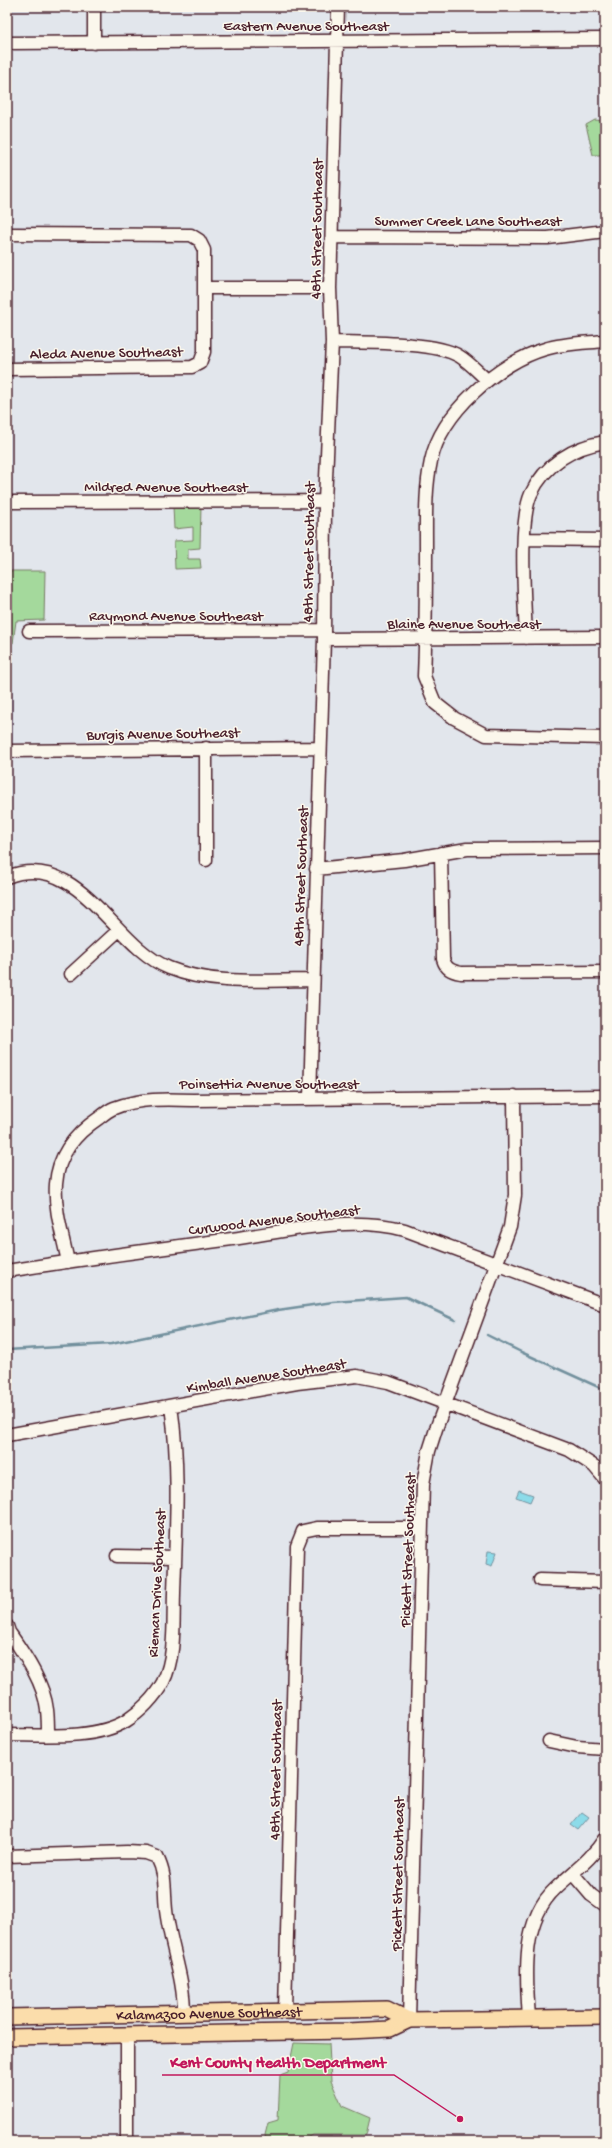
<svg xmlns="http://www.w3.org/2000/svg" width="612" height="2148" viewBox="0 0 612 2148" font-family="'Gochi Hand',sans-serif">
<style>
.built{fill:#d0daec}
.green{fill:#a4d99c;stroke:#777c64}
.water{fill:#8cdbe9;stroke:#72909d}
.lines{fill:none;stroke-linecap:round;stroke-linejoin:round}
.stream{stroke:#72909d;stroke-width:2.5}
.minor-casing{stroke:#4a1f2b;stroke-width:15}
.major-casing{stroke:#4a1f2b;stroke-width:18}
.minor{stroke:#fbf7ec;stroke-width:12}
.major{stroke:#fbddab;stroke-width:15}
.labels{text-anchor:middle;stroke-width:3;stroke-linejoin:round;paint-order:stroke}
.street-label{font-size:15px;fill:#4a1f2b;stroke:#fbf7ec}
.leader{fill:none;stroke:#c2185b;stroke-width:1.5}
.callout-dot{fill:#c2185b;stroke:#fbf7ec;stroke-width:1.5}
.callout-label{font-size:16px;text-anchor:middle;font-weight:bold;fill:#c2185b;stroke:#fbf7ec;stroke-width:3;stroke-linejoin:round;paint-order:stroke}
</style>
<rect width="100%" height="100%" fill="#e2e6ec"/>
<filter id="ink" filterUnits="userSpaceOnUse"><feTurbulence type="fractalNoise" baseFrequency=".025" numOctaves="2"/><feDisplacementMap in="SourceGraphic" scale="8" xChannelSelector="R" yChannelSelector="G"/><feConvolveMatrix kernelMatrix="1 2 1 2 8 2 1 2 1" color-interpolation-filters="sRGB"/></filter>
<g filter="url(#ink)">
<path class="built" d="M7,571h38l-1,49 -28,1 -3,22v100h-6z"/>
<path class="green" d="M595,120l10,1v34h-12l-7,-30z
M173,506h28l-1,42 -12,1v10h12l1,9 -26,1 -1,-28 19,-1v-13l-19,2z
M7,571h38l-1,49 -28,1 -3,22h-6z
M294,2043l35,1 2,37 11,25 28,12 -4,17h-53l-11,6h-36l-1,-6 3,-12 10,-3 2,-45 8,-3z"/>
<path class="water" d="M519,1490l14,5 -3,7 -14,-5z
M488,1551l9,1 -5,14 -6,-2z
M582,1812l7,5 -11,13 -7,-5z"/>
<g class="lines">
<path class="stream" d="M487,1335l34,17 84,38
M7,1350l104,-6 167,-34 55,-8 73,-5 49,23"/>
<g class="minor-casing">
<path id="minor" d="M7,43l598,-4
M94,43v-36
M7,234l184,1 8,5 5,10v102l-4,11 -8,4 -185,2
M332,237l216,1 57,-7
M205,288h125
M605,341c-20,2 -41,2 -60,8 -46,13 -104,64 -114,112 -6,28 -5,57 -5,85 0,43 0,86 -2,130l11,27 19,15 32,17 119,3
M332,342c30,1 103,-1 127,14 10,6 19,16 28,24
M7,502l318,-1
M524,539l81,1
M29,631l293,-1
M526,638c-1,-33 -8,-115 5,-144 14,-30 42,-47 74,-52
M324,639l281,-2
M206,748v112
M7,751l313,-3
M441,853l2,106c3,10 8,12 18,14l144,-1
M316,869l88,-9 63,-11 138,-1
M7,877c72,-28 106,69 162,91 44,18 98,12 144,12
M71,974l48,-44
M310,1098l14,-459 1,-138 7,-159 -2,-54 8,-281
M68,1262c-5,-25 -14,-53 -12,-78 2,-30 19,-50 43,-66 5,-4 10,-8 15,-10 25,-10 53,-9 79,-8l412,-4
M7,1271c75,-12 150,-22 225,-32 56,-8 117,-24 173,-9l200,75
M7,1435l290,-52 60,-7 31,6 181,68 25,16 11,13
M117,1556l58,1
M540,1580l65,2
M7,1626l2,6c15,22 35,50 38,78 1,8 1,17 1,25
M7,1735c35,0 88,5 119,-14 14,-9 29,-24 37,-39 13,-26 10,-61 11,-89 2,-63 6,-126 -3,-187
M549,1741l28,6 28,2
M7,1856l120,-4 19,1 11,4c11,21 6,38 10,60 5,33 17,62 17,96
M573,1874l18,21 14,10
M285,2011l12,-465 6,-15 14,-3h104
M529,2018c-3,-42 -8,-98 27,-130 18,-17 36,-29 49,-50
M409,2020l14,-536 6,-33 7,-22 74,-202 5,-32 -1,-99
M127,2141v-106"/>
</g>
<g class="major-casing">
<g id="major">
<path id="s1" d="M7,2017l380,-8 22,11"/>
<path d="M7,2037l341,-6 42,-2 19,-9 196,-3"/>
</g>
</g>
<use href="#minor" class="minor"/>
<use href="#major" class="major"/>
</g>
</g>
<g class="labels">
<g class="street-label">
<text x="306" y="30">Eastern Avenue Southeast</text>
<text x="468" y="225">Summer Creek Lane Southeast</text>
<text transform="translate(316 229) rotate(-89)" y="5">48th Street Southeast</text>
<text transform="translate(106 352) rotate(-1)" y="5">Aleda Avenue Southeast</text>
<text x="166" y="491">Mildred Avenue Southeast</text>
<text transform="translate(308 552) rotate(-89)" y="5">48th Street Southeast</text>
<text x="176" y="620">Raymond Avenue Southeast</text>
<text x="464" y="628">Blaine Avenue Southeast</text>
<text transform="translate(163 733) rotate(-1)" y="5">Burgis Avenue Southeast</text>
<text transform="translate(300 876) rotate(-88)" y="5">48th Street Southeast</text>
<text x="269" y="1088">Poinsettia Avenue Southeast</text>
<text transform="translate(274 1219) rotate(-7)" y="5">Curwood Avenue Southeast</text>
<text transform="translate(266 1375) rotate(-9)" y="5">Kimball Avenue Southeast</text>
<text transform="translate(407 1550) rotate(-88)" y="5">Pickett Street Southeast</text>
<text transform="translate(156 1583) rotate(-87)" y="5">Rieman Drive Southeast</text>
<text transform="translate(275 1770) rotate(-89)" y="5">48th Street Southeast</text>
<text transform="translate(397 1874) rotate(-89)" y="5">Pickett Street Southeast</text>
<text dy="5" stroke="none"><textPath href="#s1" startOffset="202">Kalamazoo Avenue Southeast</textPath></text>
</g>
</g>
<path class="leader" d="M460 2119L394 2075H162"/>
<circle class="callout-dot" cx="460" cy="2119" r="4"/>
<g class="callout-label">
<text x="278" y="2067">Kent County Health Department</text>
</g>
<rect width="612" height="2148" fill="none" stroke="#fbf7ec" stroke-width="24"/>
<rect x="12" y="12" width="588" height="2124" fill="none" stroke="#4a1f2b" stroke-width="1.5" filter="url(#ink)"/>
</svg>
